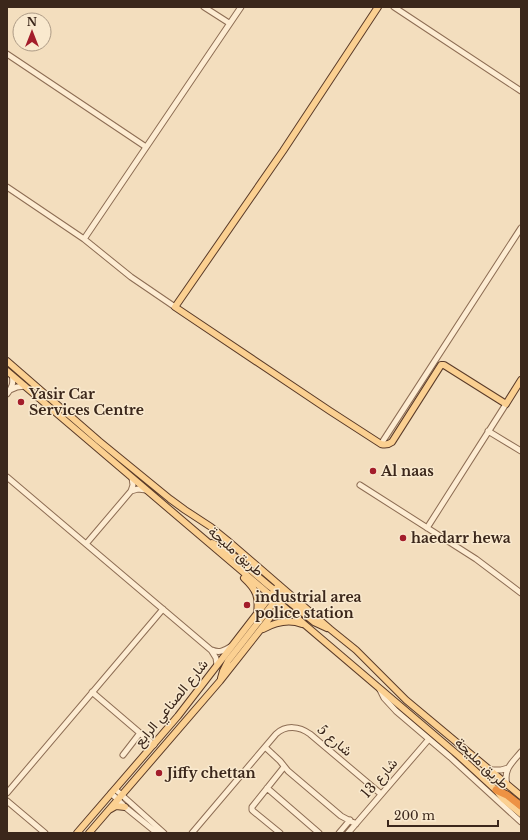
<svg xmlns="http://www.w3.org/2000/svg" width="528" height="840" viewBox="0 0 528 840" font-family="'Libre Baskerville',Vazirmatn,serif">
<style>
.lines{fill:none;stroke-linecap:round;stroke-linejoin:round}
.minor-casing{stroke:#8d6d54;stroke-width:7}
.major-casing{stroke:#5a3b29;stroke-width:8}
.highway-casing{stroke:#5a3b29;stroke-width:9}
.minor{stroke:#fdecd2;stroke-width:5}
.major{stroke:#fbd091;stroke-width:6}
.highway{stroke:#ed9244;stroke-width:7}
.poi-dot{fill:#a31d2b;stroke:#f9e9ce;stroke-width:1.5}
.labels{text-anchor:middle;stroke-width:3;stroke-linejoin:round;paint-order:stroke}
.poi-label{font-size:14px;font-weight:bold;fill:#3b271b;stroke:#f9e9ce;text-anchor:start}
.street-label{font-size:14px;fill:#3b271b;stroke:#f9e9ce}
</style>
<rect width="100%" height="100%" fill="#f3debe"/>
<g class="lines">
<g class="minor-casing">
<path id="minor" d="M204,7l25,16
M394,7l127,84
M7,54l139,93
M7,187l77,52 47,38 44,30
M84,239l157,-232
M10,390l7,-3 8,-1
M7,394c5,-6 7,-11 5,-19
M488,431l33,20
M381,444l140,-216
M7,477l204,173 5,8 1,7
M360,485l116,74 45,34
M131,491l7,-2 8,1
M427,528l79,-124
M86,544l45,-53 2,-6 -1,-7
M212,650c7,3 12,1 18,-3
M380,690l4,8 12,13 54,46 71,65
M92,692l62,53
M265,747l15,14 8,10 53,45 15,8
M123,755l17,-22
M490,770h11l7,-2
M507,785c-4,-16 5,-22 14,-33
M267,788l52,45
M115,789l49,44
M7,793l156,-184
M111,793l14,14 32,26
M7,801l38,32
M192,833l84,-99c10,-9 23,-8 34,0l71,60
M280,833l-27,-22 -1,-1v-3l32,-40
M339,833l11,-13
M348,833l81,-94"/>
</g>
<g class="major-casing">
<path id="major" d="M378,7l-95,144 -108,156 155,104 51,33c4,1 7,1 11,-2l49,-77h3l62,39 15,-24
M7,361l92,80 71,58 15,11 26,17 16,13 103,89 26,21 50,50 115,96
M7,371l452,385 37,34 7,9 18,15
M212,543c19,8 33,23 49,36 5,4 11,10 17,13
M244,578c13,12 15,19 13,36
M282,596l32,26 13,6
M263,629c13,-7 26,-10 39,-5
M221,678l2,-7 5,-10 50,-64 3,-7 -2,-5
M109,810l7,-4 9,1
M77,833l101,-117 101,-131
M89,833l131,-152 56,-71 12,-17"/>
</g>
<g class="highway-casing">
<path id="highway" d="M496,790l11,5 14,11"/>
</g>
<use href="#minor" class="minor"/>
<use href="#major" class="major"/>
<use href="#highway" class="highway"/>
</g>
<g class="poi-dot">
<circle cx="21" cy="402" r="4"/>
<circle cx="373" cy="471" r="4"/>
<circle cx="403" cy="538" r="4"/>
<circle cx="247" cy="605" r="4"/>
<circle cx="159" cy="773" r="4"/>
</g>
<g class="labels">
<g class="poi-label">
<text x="29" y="399">Yasir Car<tspan x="29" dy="16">Services Centre</tspan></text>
<text x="381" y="476">Al naas</text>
<text x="411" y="543">haedarr hewa</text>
<text x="255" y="602">industrial area<tspan x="255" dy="16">police station</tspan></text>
<text x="167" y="778">Jiffy chettan</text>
</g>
<g class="street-label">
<text transform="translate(236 551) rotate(41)" y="5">طريق مليحة</text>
<text transform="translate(171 703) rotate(-51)" y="5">شارع الصناعي الرابع</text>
<text transform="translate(335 740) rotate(40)" y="5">شارع 5</text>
<text transform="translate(482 763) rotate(43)" y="5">طريق مليحة</text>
<text transform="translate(379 778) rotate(-49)" y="5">شارع 13</text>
</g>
</g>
<rect width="528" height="840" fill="none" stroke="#3b271b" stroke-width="16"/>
<g transform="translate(32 32)"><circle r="19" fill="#f9e9ce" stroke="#ad9b86"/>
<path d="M0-3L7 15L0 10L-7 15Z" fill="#a31d2b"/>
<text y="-6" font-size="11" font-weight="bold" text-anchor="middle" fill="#3b271b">N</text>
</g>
<path d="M388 820v6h110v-6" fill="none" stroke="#3b271b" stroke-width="2"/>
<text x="394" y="820" font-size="12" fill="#3b271b" stroke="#f9e9ce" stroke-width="3" paint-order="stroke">200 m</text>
</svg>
